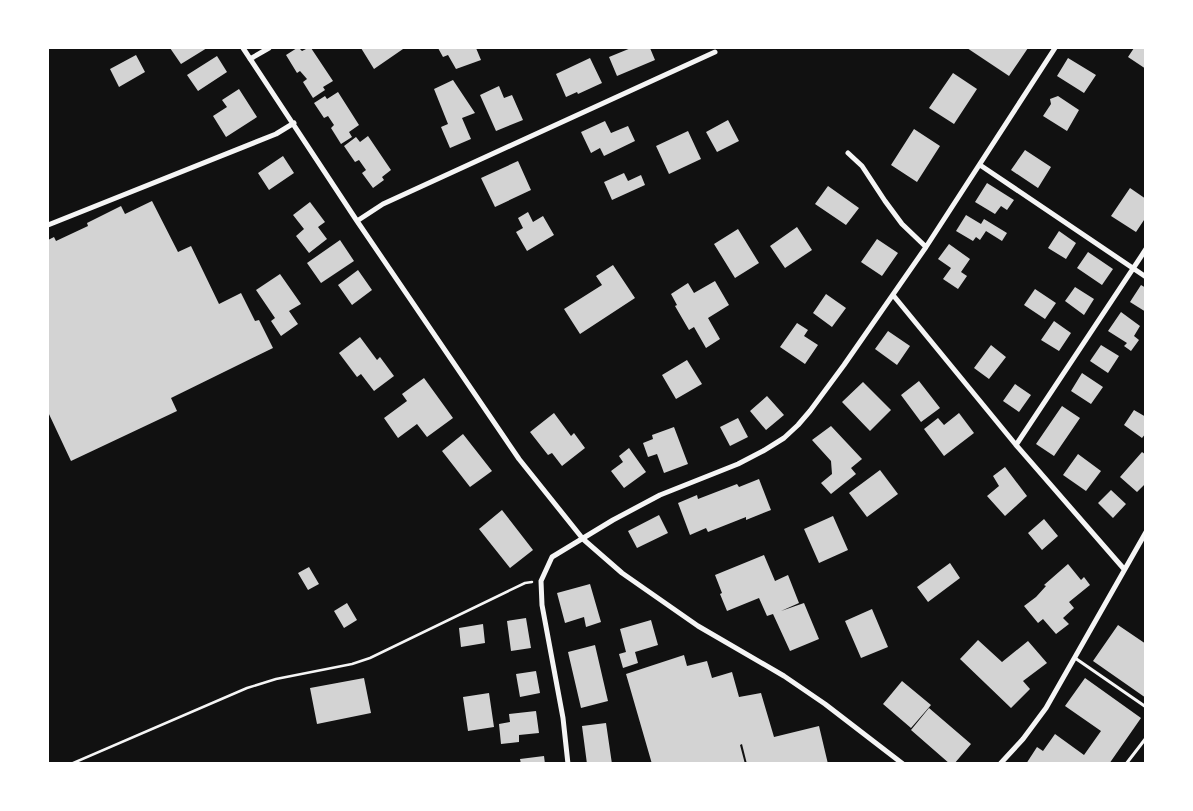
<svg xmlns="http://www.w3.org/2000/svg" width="1193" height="811" viewBox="0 0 1193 811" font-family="Mulish,sans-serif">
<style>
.building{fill:#d3d3d3}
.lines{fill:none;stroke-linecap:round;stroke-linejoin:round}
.path{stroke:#f5f5f5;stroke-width:2.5}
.service{stroke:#f5f5f5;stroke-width:3}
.minor{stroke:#f5f5f5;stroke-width:5}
</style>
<rect width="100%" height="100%" fill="#111"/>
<path class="building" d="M170,48h37l-26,16z
M297,48h2l3,3 6,-3h3l22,33 -10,6 2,3 -12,8 -10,-16 4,-3 -7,-8 -3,2 -11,-18z
M361,48h41l1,1 -29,20z
M438,48h38l5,12 -25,9 -8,-14 -5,2z
M631,48h19l5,12 -38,16 -8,-19z
M967,48h61l-19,28z
M1134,48h12v21l-18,-12z
M136,55l9,17 -26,15 -9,-18z
M217,56l10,16 -29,19 -11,-16z
M590,58l12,25 -24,11 -1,-2 -11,5 -10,-23z
M1068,58l28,17 -12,18 -27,-17z
M953,73l24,16 -23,35 -25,-16z
M453,80l22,33 -13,5 9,21 -21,9 -9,-21 7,-3 -14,-35z
M499,86l5,12 8,-3 11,25 -27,11 -16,-36z
M239,89l18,28 -31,20 -13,-21 14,-9 -5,-7z
M338,92l21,33 -10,7 3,5 -11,7 -10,-16 3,-3 -6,-9 -4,2 -10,-15 11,-7 2,3z
M1058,96l21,14 -12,21 -24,-15 8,-12 -1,-5z
M728,120l11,21 -22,11 -11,-20z
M605,121l6,12 17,-7 7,15 -31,15 -4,-8 -9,5 -10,-21z
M914,129l26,17 -23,36 -26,-17z
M688,131l13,28 -32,15 -13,-28z
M368,136l23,34 -9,7 2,3 -11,8 -11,-15 4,-3 -7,-10 -4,2 -11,-16 12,-9 4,5z
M1025,150l26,17 -13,21 -27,-18z
M283,156l11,17 -25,17 -11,-17z
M518,161l13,29 -36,17 -14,-29z
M624,173l4,8 13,-6 4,10 -33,15 -8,-18z
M987,183l27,17 -7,10 -6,-4 -6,8 -20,-12z
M828,186l31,22 -13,17 -31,-21z
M1130,188l16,11v18l-10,15 -25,-16z
M152,201l26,51 13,-6 28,58 22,-11 14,28 4,-1 14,28 -102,50 6,13 -106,50 -23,-49v-172l6,-3 2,4 32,-15 -1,-3 34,-17 4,8z
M310,202l15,20 -7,5 9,12 -18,14 -13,-17 8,-7 -11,-14z
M528,212l5,10 10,-6 11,19 -27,16 -11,-19 7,-4 -5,-10z
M966,215l15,9 3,-5 23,14 -5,8 -16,-10 -6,9 -4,-3 -3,4 -17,-10z
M797,227l15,23 -27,18 -15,-22z
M738,229l21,34 -24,15 -21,-34z
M1059,231l17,12 -10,16 -18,-11z
M877,239l21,14 -16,23 -21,-14z
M340,240l14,21 -33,22 -14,-20z
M949,244l21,15 -9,13 6,4 -9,13 -15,-10 8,-11 -13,-9z
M1088,252l25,17 -11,16 -25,-17z
M613,265l22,33 -55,36 -16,-25 38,-24 -6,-9z
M358,270l14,20 -20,15 -14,-20z
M280,274l21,30 -12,7 9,13 -17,12 -10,-15 4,-3 -19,-28z
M715,281l14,24 -21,13 12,21 -14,9 -12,-21 -5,3 -14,-24 2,-1 -6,-11 17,-11 6,10z
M1141,285l5,3v24l-16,-10z
M1075,287l19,12 -10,16 -19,-14z
M1035,289l21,14 -11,16 -21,-14z
M826,294l20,14 -14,19 -19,-14z
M1121,312l19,14 -6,10 5,4 -8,11 -7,-5 3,-3 -19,-12z
M1054,321l17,12 -12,18 -18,-11z
M797,323l11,7 -4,6 14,9 -13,19 -25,-17z
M888,331l22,15 -13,19 -22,-16z
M360,337l17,23 3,-3 14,19 -20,15 -13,-17 -4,3 -18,-24z
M991,345l15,12 -17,22 -15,-11z
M1101,345l18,11 -11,17 -18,-12z
M687,360l15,24 -26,15 -14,-24z
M1082,373l21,14 -12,17 -20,-13z
M424,378l29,40 -26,19 -10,-13 -19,14 -14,-20 23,-17 -5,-7z
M919,381l21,27 -19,14 -20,-27z
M863,382l28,28 -21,21 -28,-29z
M1015,384l16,11 -12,17 -16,-11z
M767,396l17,19 -18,15 -16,-19z
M1062,406l18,12 -26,38 -18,-12z
M1134,410l12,7v16l-4,5 -18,-13z
M554,413l17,23 3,-3 11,15 -23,18 -10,-13 -4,2 -18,-23z
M959,413l15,20 -30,23 -20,-27 14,-11 6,7z
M738,418l10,19 -18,9 -10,-19z
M831,426l31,33 -11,9 5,6 -25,20 -10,-11 11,-9 -1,-13 -19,-21z
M674,427l14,37 -24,9 -7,-19 -9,3 -5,-14 10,-4 -1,-4z
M463,434l29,37 -22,16 -28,-36z
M629,448l17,24 -22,16 -13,-17 12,-9 -4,-6z
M1142,452l4,3v28l-9,9 -17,-15z
M1078,454l23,17 -15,20 -23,-16z
M1005,467l22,29 -22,20 -18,-20 12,-10 -6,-10z
M880,470l18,24 -31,23 -18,-24z
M759,479l12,31 -25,10v-3l-38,15 -2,-4 -16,7 -12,-32 19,-8 1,4 39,-15 2,3z
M1111,490l15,14 -13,14 -15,-15z
M502,510l31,40 -23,18 -31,-39z
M659,515l9,18 -31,15 -9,-17z
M833,516l15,34 -29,13 -15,-34z
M1044,519l14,17 -16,14 -14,-17z
M764,555l11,26 13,-6 11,28 -18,8 23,-8 15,36 -29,12 -17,-37 -6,2 -8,-18 -32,13 -7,-17 2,-1 -7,-18z
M950,563l10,15 -32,24 -11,-15z
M1068,564l13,16 3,-3 6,8 -21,17 5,6 -11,10 6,6 -13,10 -13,-15 -5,4 -14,-17 12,-9 10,-11 -2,-1z
M309,567l10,17 -11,6 -10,-17z
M590,584l11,38 -15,5 -2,-10 -19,6 -8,-30z
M347,603l10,17 -13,8 -10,-17z
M872,609l16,38 -27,11 -16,-37z
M526,618l5,30 -20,3 -4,-30z
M651,620l7,25 -23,7 3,11 -15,5 -4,-14 7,-2 -6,-23z
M483,624l2,19 -24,4 -2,-19z
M1118,625l28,19v54l-53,-37z
M978,640l24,22 26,-21 19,22 -24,18 7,8 -19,19 -51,-49z
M595,645l13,56 -27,7 -13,-56z
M684,655l3,11 20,-5 5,17 20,-6 7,25 22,-4 13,44 45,-11 9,38h-81l-5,-20 -2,1 5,19h-93l-26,-90z
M536,671l4,22 -20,4 -4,-23z
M364,678l7,35 -54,11 -7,-36z
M1085,678l56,40 -32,46h-83l11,-17 6,4 12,-17 29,21 17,-24 -36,-25z
M902,681l29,24 -20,23 -28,-24z
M489,693l5,34 -26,4 -5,-34z
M929,708l42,36 -17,20h-4l-39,-34z
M536,711l3,22 -20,2v7l-18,2 -2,-20 11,-2 -1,-8z
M606,723l6,41h-25l-5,-38z
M544,756l1,8h-24l-1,-5z"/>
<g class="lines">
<path class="path" d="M71,764l176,-76 29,-9 76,-15 18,-6 155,-75 7,-1"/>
<path class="service" d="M1075,658l71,49
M1126,764l20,-26"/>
<path class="minor" d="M243,48l114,173 162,238 64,80 39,34 76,53 86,50 41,28 78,60
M250,59l19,-11
M848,153l14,13 23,35 17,23 24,23
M980,165l166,112
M357,221l26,-17 332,-152
M48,225l228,-91 18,-11
M893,295l123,150 108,124
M1016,445l130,-196
M568,764l-5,-46 -21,-113 -1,-24 11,-24 61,-37 47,-25 78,-31 25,-13 21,-13 14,-13 12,-14 34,-46 82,-118 129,-199
M1000,764l23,-25 23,-31 100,-176"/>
</g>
<rect width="1193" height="811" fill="none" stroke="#ffffff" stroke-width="98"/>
</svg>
